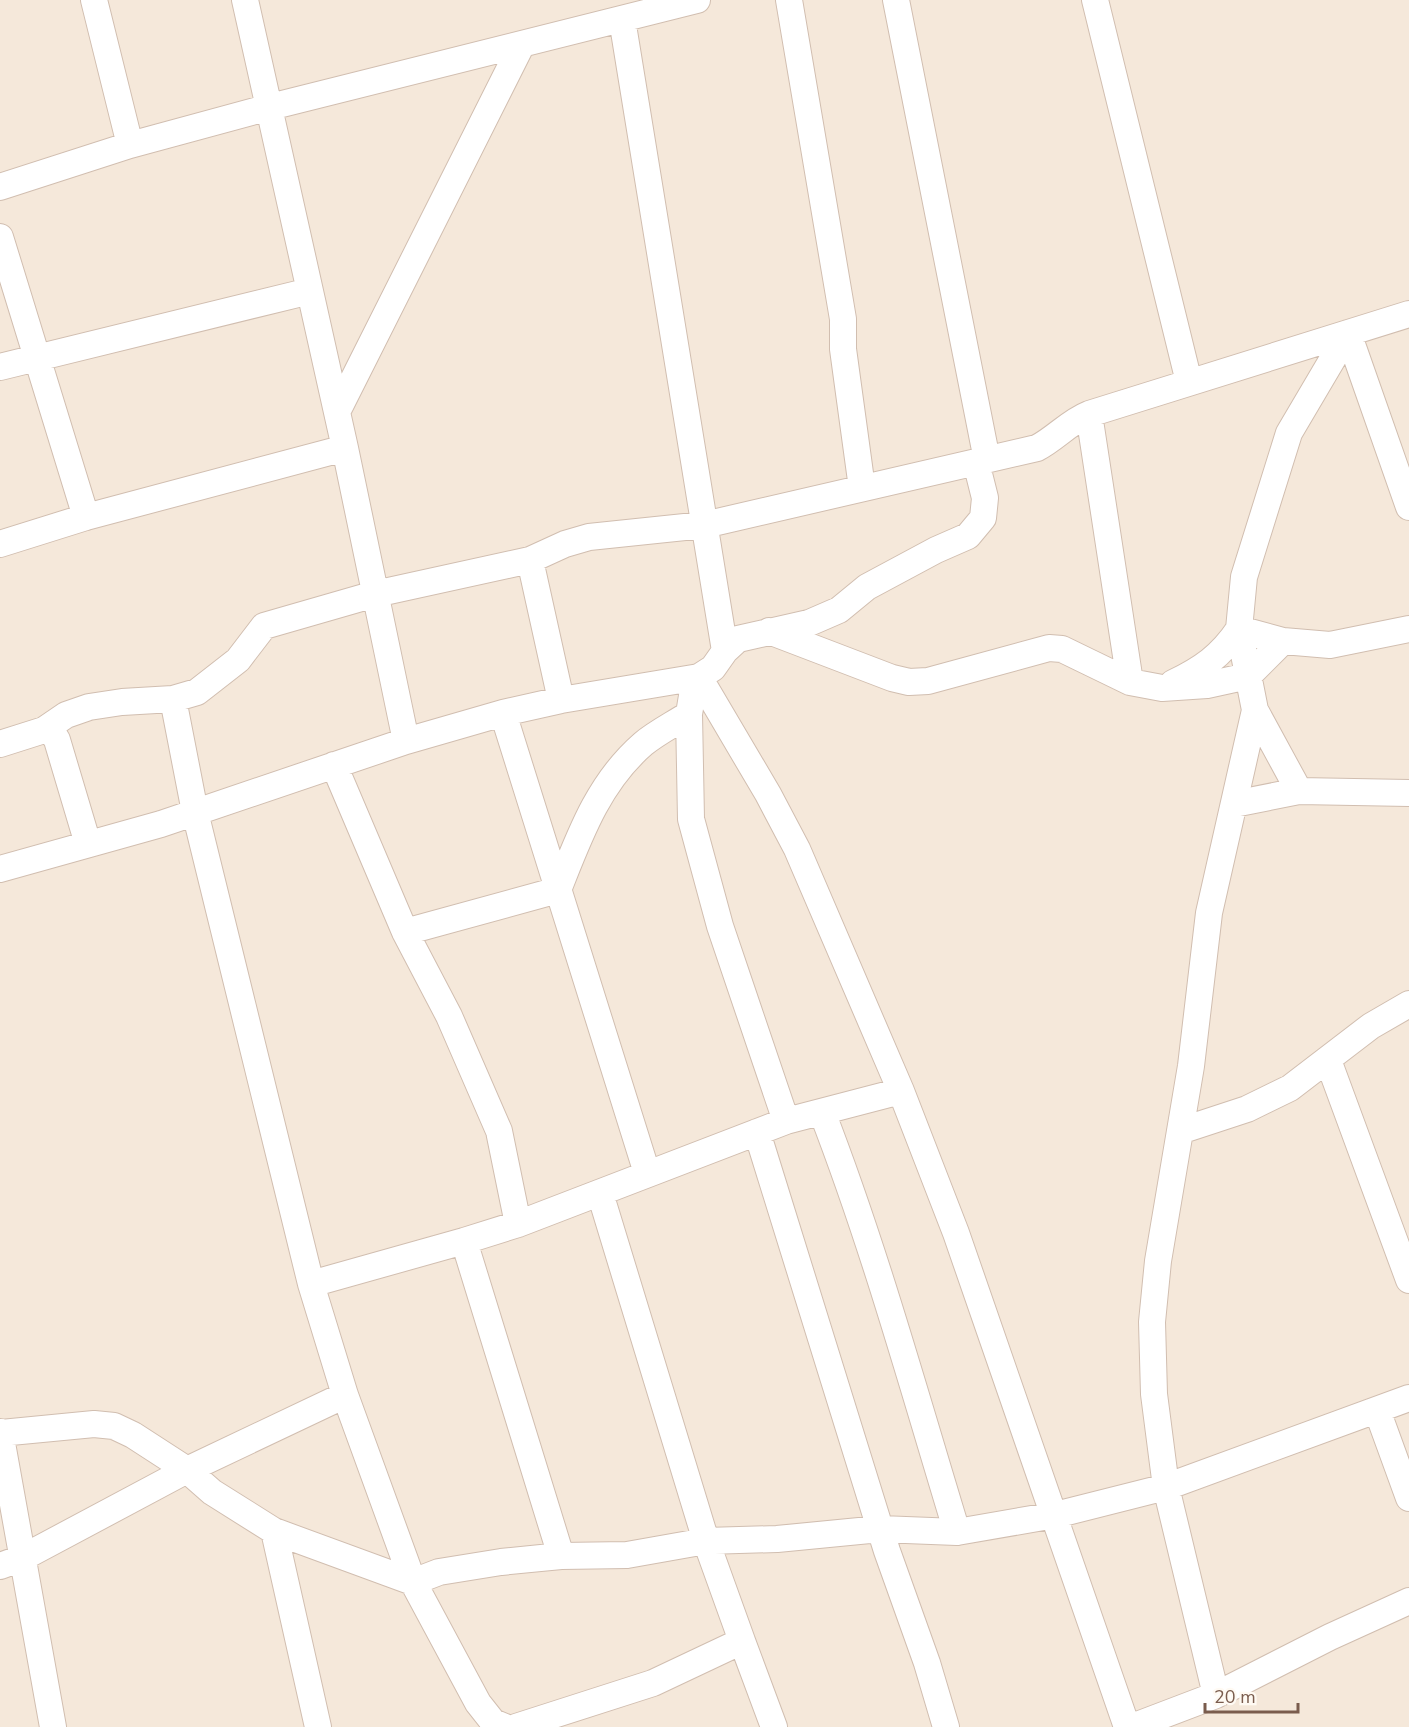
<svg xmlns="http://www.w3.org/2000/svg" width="1409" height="1727" viewBox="0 0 1409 1727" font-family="'Nunito Sans',sans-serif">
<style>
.residential{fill:#f5e8da}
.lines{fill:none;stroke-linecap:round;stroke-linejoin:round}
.street-casing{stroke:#d1beb0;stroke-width:28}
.street{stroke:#fff;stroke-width:26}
</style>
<rect width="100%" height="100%" fill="#fdf6ec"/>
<path class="residential" d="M0,0h1409v1727h-1409z"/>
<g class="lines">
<g class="street-casing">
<path id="street" d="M94,0l36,145
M245,0l100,448 61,293
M789,0l54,319v30l19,139
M896,0l91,460
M1095,0l94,382
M622,19l103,632
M0,187l130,-42 140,-38 427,-107
M0,237l86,280
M1348,333l61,174
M0,367l310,-76
M337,412l185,-368
M1089,414l41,268
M0,544l86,-27 259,-69
M530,560l31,140
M1239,629l44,12 47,4 79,-16
M769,631l123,47 17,4 19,-1 121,-33 13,1 68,33 32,6 45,-3 41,-9 35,-35
M699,677l69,117 29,55 104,242 55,142 171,494
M699,677l-7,19 -3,18 2,105 29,107 66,195
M1173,683c29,-14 48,-27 66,-54
M173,699l22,113 116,472 34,111 68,187 65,121 15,19 12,5
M503,713l144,460
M44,730l8,2 5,8 31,104
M0,744l44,-14 22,-15 23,-8 33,-5 51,-3 24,-7 41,-32 26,-34 111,-32 155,-34 35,-16 24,-7 115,-12 333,-77c19,-10 32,-26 52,-34l320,-100
M334,765l71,167 44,84 50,115 19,93
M1299,791l-44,-81 -16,-81 5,-52 45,-144 59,-100
M1234,804l65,-13 110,2
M0,869l161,-45 245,-83 97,-28 58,-13 138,-23 14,-9 12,-17 13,-12 71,-16 30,-13 28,-23 69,-37 32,-14 15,-18 2,-20 -9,-36
M405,932l153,-42c21,-53 40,-107 85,-146 13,-11 31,-20 46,-30
M1328,1060l81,220
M822,1112c53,137 92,279 135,420
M1180,1131l67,-22 43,-21 81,-62 38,-22
M757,1132l130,419 40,112 19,64
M464,1241l97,315
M311,1284l153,-43 54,-17 268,-103 115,-30
M1377,1410l32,88
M0,1432l53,295
M0,1433l94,-9 20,2 19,9 54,35 25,22 62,39 139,51 26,-10 62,-10 60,-6 66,-1 79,-14 71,-2 103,-10 77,3 98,-17 111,-28 243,-89
M274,1531l44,196
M0,1566l22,-8 165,-88 158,-75
M742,1641l32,86
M1216,1695l-50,-208 -12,-93 -2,-72 6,-61 33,-195 18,-153 46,-203
M516,1727l137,-44 89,-42 -36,-100 -106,-348
M1132,1727l84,-32 114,-58 79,-36"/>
</g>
<use href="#street" class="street"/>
</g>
<path d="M1205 1703v9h93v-9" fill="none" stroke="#7a5c4d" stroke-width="3"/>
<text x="1214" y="1703" font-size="18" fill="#7a5c4d" stroke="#fffaf3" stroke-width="4.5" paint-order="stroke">20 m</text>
</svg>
